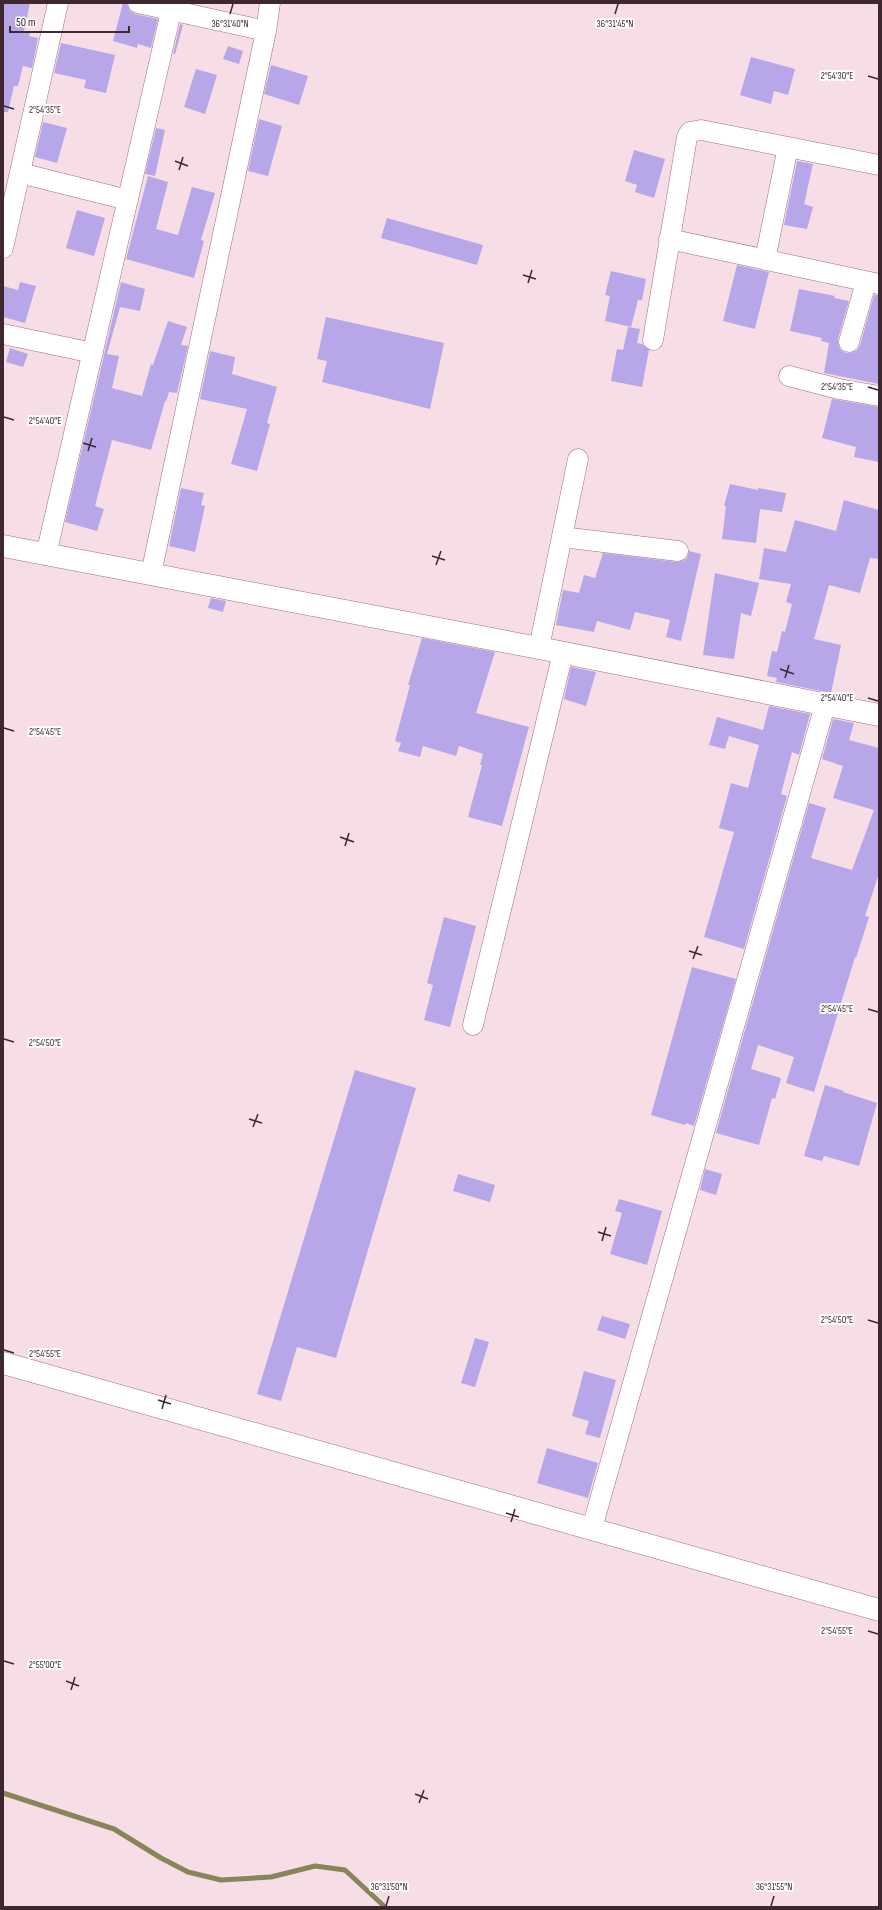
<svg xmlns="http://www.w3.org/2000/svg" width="882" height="1910" viewBox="0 0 882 1910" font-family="'Sofia Sans Condensed',sans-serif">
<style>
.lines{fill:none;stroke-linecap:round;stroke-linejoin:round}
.stream{stroke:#868659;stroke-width:5}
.building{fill:#b7a7e8}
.minor-casing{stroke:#a36b80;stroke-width:21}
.major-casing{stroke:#a36b80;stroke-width:23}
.minor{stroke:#fff;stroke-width:20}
.major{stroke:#fff;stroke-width:22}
.ticks{fill:none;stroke:#3e2730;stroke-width:1.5}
.ticks-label{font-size:10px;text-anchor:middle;fill:#3e2730;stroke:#fff;stroke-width:4;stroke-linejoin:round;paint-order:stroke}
</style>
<rect width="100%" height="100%" fill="#f7dde6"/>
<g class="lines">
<path class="stream" d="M3,1793l111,36 47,29 27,14 33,8 50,-3 44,-11 30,4 40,37"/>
</g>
<path class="building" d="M3,3h27l-6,28 6,2 -1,3 9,2 -6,30 -9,-2 -5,20h-4l-6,26h-5z
M123,3l4,1 3,7 5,3 23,5 -7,29 -13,-4 -1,4 -24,-7z
M180,24l3,1 -8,29h-2z
M61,43l54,12 -9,38 -22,-5 2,-8 -32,-7z
M228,46l15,5 -4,13 -16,-5z
M751,57l44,12 -7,26 -14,-4 -3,13 -31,-9z
M271,65l37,11 -9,29 -35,-11z
M196,69l21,6 -12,39 -21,-7z
M259,119l23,7 -14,50 -20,-5z
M43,122l24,6 -10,35 -22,-6z
M156,128l9,2 -10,46 -10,-2z
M634,150l31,9 -11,39 -19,-6 2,-7 -12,-4z
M797,161l16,3 -9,40 9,3 -6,22 -23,-4z
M148,176l20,6 -12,47 22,6 14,-48 23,6 -14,47 3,1 -10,37 -68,-19z
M77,210l28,8 -11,38 -28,-8z
M387,218l96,27 -6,20 -96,-27z
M737,265l32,7 -14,57 -32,-8z
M611,271l35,8 -4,21h-4l-7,27 -26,-6 5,-25 -5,-1z
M20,282l16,4 -11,37 -22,-6v-31l15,4z
M121,282l24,7 -5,22 -20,-4 -13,47 12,2 -7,32 30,8 9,-32 2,1 15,-44 19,6 -6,18 7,1 -11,47 -8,-1 -3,10 -1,-1 -14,49 -39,-10 -17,66 9,3 -7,22 -32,-9z
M799,289l36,7 -1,2 15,3 -11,38v5l3,6 5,3h5l6,-3 3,-5 14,-50h5v89l-55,-11 5,-30 -8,-2 1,-3 -32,-7z
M326,317l118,26 -14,66 -108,-27 5,-21 -10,-2z
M628,327l12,2 -3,14 5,1 7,6 -7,37 -31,-6 6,-32 6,1z
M10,348l18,6 -5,13 -17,-5z
M210,351l25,6 -3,17 45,13 -10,36 3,1 -13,47 -26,-7 16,-55 -47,-10z
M832,399l47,8v55l-25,-5 2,-10 -34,-9z
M730,484l28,6v-2l28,5 -4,19 -22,-3 -4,34 -34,-4 4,-33h-2z
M181,488l23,5 -3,12 4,1 -10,46 -26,-6z
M844,500l35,10v49l-9,-1 -10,35 -31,-8 -15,54 27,6 -10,48 -55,-11 1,-4 -10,-2 5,-25 5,1 5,-21 3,1 7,-28 -6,-2 5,-18 -32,-5 5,-31 22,4 9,-32 41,11z
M689,551l12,3 -20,87 -15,-4 4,-17 -35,-8 -5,18 -33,-9 -3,11 -38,-7 7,-35 16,3 5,-18 11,3 8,-25 74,9 6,-1 4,-3z
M715,573l44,10 -8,33 -10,-3 -7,46 -31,-4z
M211,598l15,3 -3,11 -15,-4z
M422,638l73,14 -19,61 53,14 -27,99 -34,-9 14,-52h-2l3,-11 -24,-8 -3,10 -33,-10 -3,11 -22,-6 3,-8 -6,-2 15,-56h-2z
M571,667l25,5 -10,34 -22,-7z
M769,706l41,8 -11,41 -7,-3 -11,42 6,2 -43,153 -40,-12 30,-105 -15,-4 12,-45 17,5 11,-43 -30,-9 -4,13 -16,-4 8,-28 46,13z
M833,719l21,4 -5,17 30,8v125l-14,43 4,1 -13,41 -1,-1 -41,135 -28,-9 8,-26 -36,-12 -7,24 30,9 -6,21 -3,-1 -13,47 -43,-12 93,-330 17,5 -15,50 41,12 22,-60 -41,-12 10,-32 -21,-7z
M444,917l32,9 -26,101 -26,-7 9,-35 -6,-2z
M692,967l44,12 -42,147 -8,-3 -1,2 -34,-10z
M355,1070l61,18 -80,270 -39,-11 -16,54 -24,-7z
M825,1085l19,6 -1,1 34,11 -18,63 -35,-10 -2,5 -18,-5z
M705,1169l17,5 -6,21 -16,-5z
M458,1174l37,11 -5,17 -37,-11z
M619,1199l43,12 -15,54 -37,-11 12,-41 -7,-2z
M602,1316l28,8 -5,15 -28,-9z
M475,1338l14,4 -14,45 -14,-4z
M584,1371l32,9 -16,58 -15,-4 4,-13 -17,-5z
M547,1448l51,15 -10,35 -51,-15z"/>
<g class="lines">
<g class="minor-casing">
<path id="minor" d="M138,3l128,28
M20,173l108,27
M669,239l210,45
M3,248l55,-245
M765,260l23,-113
M3,334l90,19
M653,340l34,-203 3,-5 11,-2 178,35
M849,342l17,-60
M789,376l50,13 40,7
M562,537l116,14
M46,555l127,-552
M151,574l115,-543 4,-28
M539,648l39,-189
M473,1025l90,-372
M592,1528l233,-823"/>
</g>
<g class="major-casing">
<path id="major" d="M3,546l536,102 340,67
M3,1363l876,247"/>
</g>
<use href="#minor" class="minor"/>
<use href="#major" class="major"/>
</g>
<path class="ticks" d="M230,14l3,-10M615,14l3,-10M868,76l10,3M4,106l10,3M175,161l13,5M179,170l4,-13M523,275l13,4M528,283l4,-13M868,387l10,3M4,417l10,3M83,443l13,4M88,451l4,-13M432,556l13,4M436,565l5,-14M780,669l14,5M785,678l4,-13M868,698l10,3M4,728l10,3M340,837l14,5M345,846l4,-13M689,951l13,4M693,959l5,-13M868,1009l10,3M4,1039l10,3M249,1119l13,4M253,1127l5,-13M598,1232l13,4M602,1241l4,-14M868,1320l10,3M4,1350l10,3M158,1400l13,4M162,1409l4,-14M506,1513l13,4M511,1522l4,-13M868,1631l10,3M4,1661l10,3M66,1681l13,5M71,1690l4,-13M415,1794l13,5M419,1803l5,-13M386,1906l3,-10M771,1906l3,-10"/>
<g class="ticks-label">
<text x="230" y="27">36°31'40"N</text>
<text x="615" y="27">36°31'45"N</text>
<text x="837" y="79">2°54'30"E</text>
<text x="45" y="113">2°54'35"E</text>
<text x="837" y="390">2°54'35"E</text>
<text x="45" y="424">2°54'40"E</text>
<text x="837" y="701">2°54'40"E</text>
<text x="45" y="735">2°54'45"E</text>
<text x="837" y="1012">2°54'45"E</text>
<text x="45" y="1046">2°54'50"E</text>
<text x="837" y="1323">2°54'50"E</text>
<text x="45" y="1357">2°54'55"E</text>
<text x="837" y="1634">2°54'55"E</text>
<text x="45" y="1668">2°55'00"E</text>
<text x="389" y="1890">36°31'50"N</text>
<text x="774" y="1890">36°31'55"N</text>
</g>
<rect width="882" height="1910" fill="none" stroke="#3e2730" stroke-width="8"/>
<path d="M10 26v6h119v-6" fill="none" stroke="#3e2730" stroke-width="2"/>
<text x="16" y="26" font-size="12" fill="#3e2730" stroke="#ffffff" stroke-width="3" paint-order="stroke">50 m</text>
</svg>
